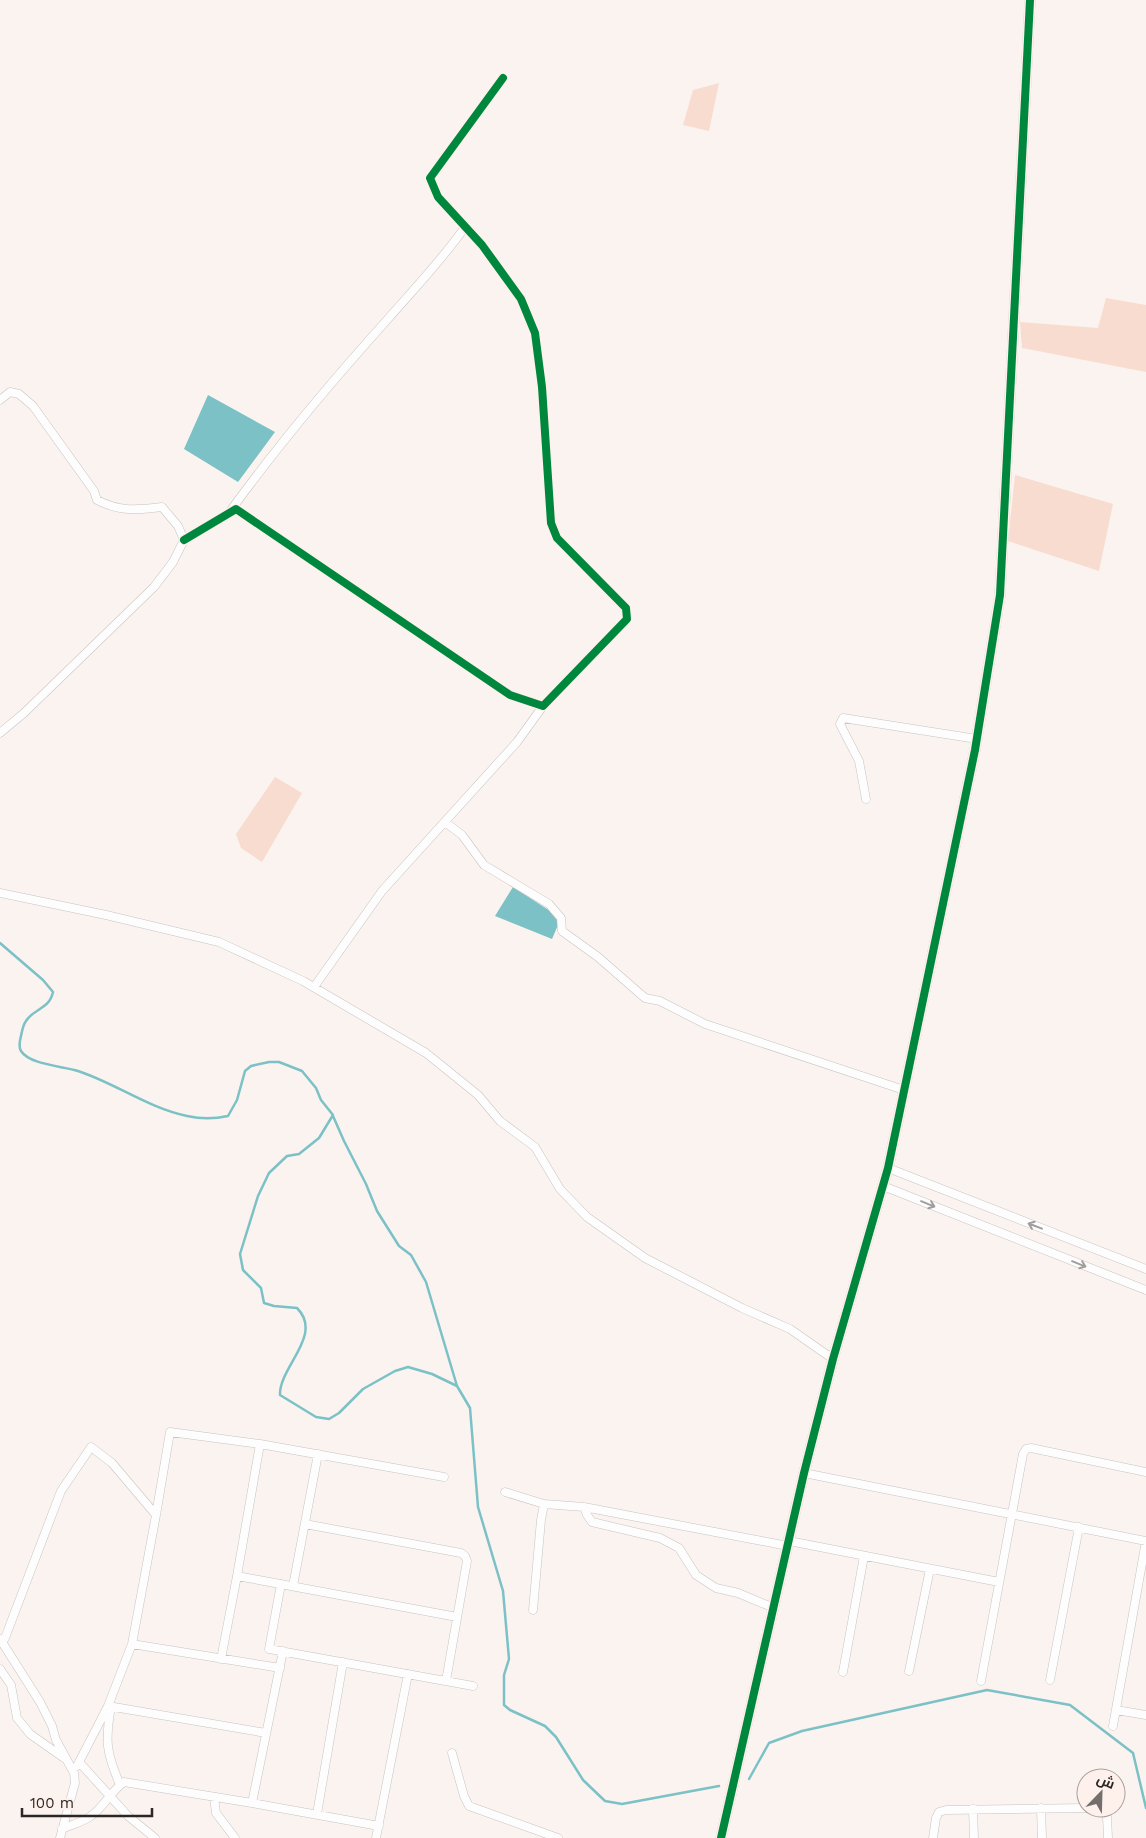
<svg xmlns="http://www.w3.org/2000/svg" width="1146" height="1838" viewBox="0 0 1146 1838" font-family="'Work Sans',Cairo,sans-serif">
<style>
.green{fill:#f9dcd0}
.water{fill:#7bc1c5}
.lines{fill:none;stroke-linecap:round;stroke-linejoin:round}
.stream{stroke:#7bc1c5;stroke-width:2.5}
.minor-casing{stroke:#c8c3c1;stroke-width:9}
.tertiary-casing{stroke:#c8c3c1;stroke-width:11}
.minor{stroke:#fefdfd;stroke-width:8}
.tertiary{stroke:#fefdfd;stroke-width:10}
.cycleway-casing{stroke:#fef1ec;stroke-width:11}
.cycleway{stroke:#00873e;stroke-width:8}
.oneway{stroke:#a09d9c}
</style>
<rect width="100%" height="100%" fill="#faf3f0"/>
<path class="green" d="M719,83l-10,48 -26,-6 10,-35z
M1106,298l40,7v67l-124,-24 -2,-26 78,6z
M1015,475l98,29 -14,67 -91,-30z
M275,777l27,16 -40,69 -21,-14 -5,-14z"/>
<path class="water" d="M208,395l67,37 -37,50 -54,-33z
M513,887l48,31 -9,21 -57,-23z"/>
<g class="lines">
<path class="stream" d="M0,943l43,37 10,12c-4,18 -19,16 -27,29 -3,4 -4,10 -5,15 -1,5 -3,10 0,15 9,14 42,15 57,20 37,12 70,37 109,45 13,3 28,3 41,0l9,-16 8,-29 6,-5 18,-4h10l23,9 14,17 5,12 12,15 -14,23 -20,16 -12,2 -18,17 -11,23 -18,58 3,16 18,18 3,15 10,3 23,2c27,27 -18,59 -17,87l36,22 13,2 10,-6 24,-24 32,-18 13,-4 24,7 25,12 13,22 8,99 25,84 6,68 -5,16v30l6,5 35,16 11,11 27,43 22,21 17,3 97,-18
M333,1116l11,25 22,43 11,27 22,35 12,9 15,27 31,104
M749,1779l20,-36 33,-12 185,-41 83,15 63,48 13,55"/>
<g class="minor-casing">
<path id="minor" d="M0,400l10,-8 9,2 14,12 61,85 3,9c23,12 40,10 65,7l16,19 6,14 -11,22 -19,25 -130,126 -24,20
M231,510c48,-66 101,-129 156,-190 27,-31 55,-60 78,-93
M184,540l52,-31 274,186 33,11 84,-87 -1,-11 -69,-70 -6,-15 -9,-136 -7,-54 -14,-34 -39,-54 -44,-48 -8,-19 73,-100
M866,799l-7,-38 -19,-37 3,-6 134,21
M445,822l17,13 22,30 65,39 12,14 1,13 36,26 47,41 15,3 45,23 199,66
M0,893l106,22 113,27 84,39 123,72 52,42 22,26 35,26 25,42 27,28 58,41 97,50 48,21 43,30
M314,987l68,-96 135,-149 26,-36
M888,1168l258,101
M883,1186l263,104
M804,1473l342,68
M505,1492l39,12
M584,1507l3,8 5,7 68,16 19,10 17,27 20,13 22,5 36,15
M156,1515l14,-83 90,12 184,33
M305,1524l156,29 4,3 2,5 -21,120
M789,1541l210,41
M237,1576l220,41
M281,1584l-12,65 204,37
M293,1586l25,-132
M533,1610l8,-90 3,-16 40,3 204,39
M0,1639l40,63 12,24 4,14 18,33 1,10 -15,55
M2,1642l3,-4 56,-147 30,-44 21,16 44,52 -24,129
M221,1659l16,-83 23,-132
M0,1669l11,16 6,33 13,16 34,24
M909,1671l21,-102
M843,1672l21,-116
M1050,1680l29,-153
M981,1681l42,-227 3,-5 5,-1 115,24
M111,1706c-6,35 -5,46 9,79
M1116,1710l30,5
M1113,1726l33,-185
M266,1733l-158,-27 24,-62 148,24
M452,1753l12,43 5,10 89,32
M79,1762l49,54 27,22
M77,1766l31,-60
M214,1797l2,16 19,25
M252,1803l31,-152
M1041,1808l1,30
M1097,1808l7,2 3,7 1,21
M973,1809l1,29
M317,1814l26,-152
M62,1829c9,-4 21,-7 29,-13 13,-9 20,-25 33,-34l128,21 127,23
M376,1838l32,-164
M933,1838l3,-20 3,-6 7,-2 140,-2"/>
</g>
<g class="tertiary-casing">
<path id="tertiary" d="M721,1838l83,-365 29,-114 55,-191 87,-418 25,-155 30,-595"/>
</g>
<use href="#minor" class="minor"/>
<use href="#tertiary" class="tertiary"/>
<g class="cycleway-casing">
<path id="cycleway" d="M184,540l52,-31 274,186 33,11 84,-87 -1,-11 -69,-70 -6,-15 -9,-136 -7,-54 -14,-34 -39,-54 -44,-48 -8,-19 73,-100
M721,1838l83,-365 29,-114 55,-191 87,-418 25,-155 30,-595"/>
</g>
<use href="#cycleway" class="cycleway"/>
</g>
<defs><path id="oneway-shaft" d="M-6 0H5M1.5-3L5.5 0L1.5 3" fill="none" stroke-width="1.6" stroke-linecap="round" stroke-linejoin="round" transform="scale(1.25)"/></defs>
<g class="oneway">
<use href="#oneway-shaft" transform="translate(928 1204) rotate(22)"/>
<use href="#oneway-shaft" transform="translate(1035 1226) rotate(-159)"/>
<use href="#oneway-shaft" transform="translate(1079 1264) rotate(22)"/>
</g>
<g transform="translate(1101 1793) rotate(23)"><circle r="24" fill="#fef1ec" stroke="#aaa09c"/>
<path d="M0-4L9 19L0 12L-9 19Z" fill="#746e6c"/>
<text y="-8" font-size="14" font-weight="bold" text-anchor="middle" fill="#2c2725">ش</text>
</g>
<path d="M22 1808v8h130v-8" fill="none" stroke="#2c2725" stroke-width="2.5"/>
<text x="30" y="1808" font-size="15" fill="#2c2725" stroke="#fef1ec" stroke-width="4" paint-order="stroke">100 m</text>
</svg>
